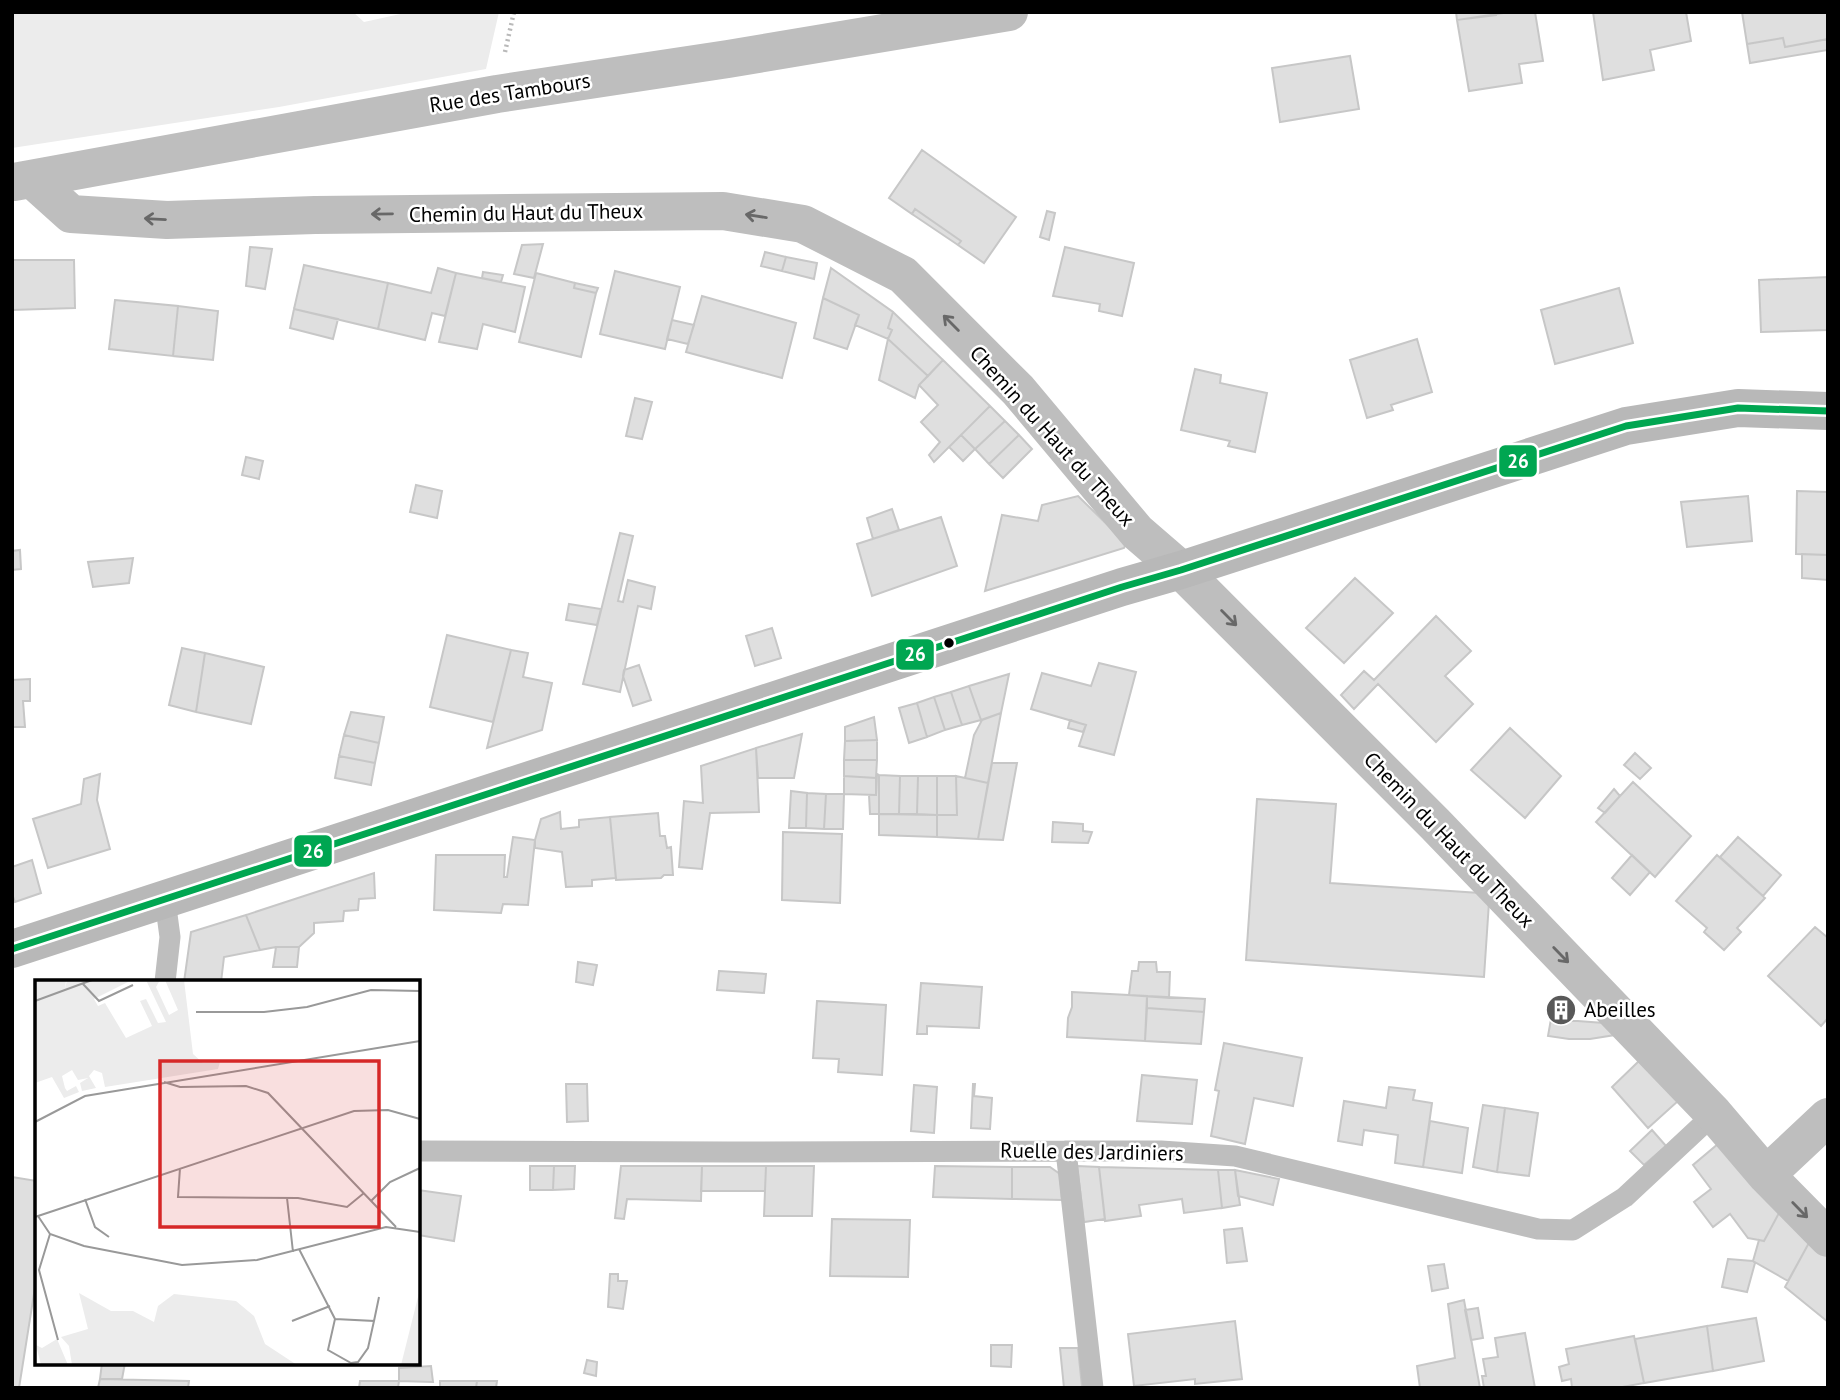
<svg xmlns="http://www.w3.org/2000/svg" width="1840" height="1400" viewBox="0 0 1840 1400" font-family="'PT Sans',sans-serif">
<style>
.green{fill:#ececec}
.building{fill:#dfdfdf;stroke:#c7c7c7;stroke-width:2}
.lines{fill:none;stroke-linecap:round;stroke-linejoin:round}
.path{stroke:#b9b9b9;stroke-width:4.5;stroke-dasharray:2 3.5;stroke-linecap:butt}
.lane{stroke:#bebebe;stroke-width:21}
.street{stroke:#bebebe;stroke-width:38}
.secondary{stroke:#b8b8b8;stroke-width:38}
.bus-1-casing{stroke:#fff;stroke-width:12}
.bus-1{stroke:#00a651;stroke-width:7}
.oneway{stroke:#686868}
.bus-dot{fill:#000;stroke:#fff;stroke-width:2.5}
.labels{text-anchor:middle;stroke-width:5;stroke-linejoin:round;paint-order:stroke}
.street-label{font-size:21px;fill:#000;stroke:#fff}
.poi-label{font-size:21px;fill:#000;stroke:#fff;text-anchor:start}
.inset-road{fill:none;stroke:#999;stroke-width:2}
.view{fill:#d62828;fill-opacity:0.15;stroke:#d62828;stroke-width:3.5}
.inset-edge{fill:none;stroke:#000;stroke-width:3.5}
.line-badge{stroke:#fff;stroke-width:2.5}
.badge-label{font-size:19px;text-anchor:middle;font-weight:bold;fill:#fff}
</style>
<rect width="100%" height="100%" fill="#fff"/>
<path class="green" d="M12,12h341l11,10 41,-9 94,-1 -13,57 -207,38 -267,41z"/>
<path class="building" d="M1456,12h40v3l-39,5z
M1510,12h25l8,49 -24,3 3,19 -53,8 -12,-71z
M1593,12h93l5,29 -41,9 4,20 -51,10z
M1742,12h86v27l-43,8 -2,-9 -36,6z
M1783,38l2,9 43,-8v11l-78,13 -3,-19z
M1350,56l9,53 -79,13 -8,-54z
M922,150l94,67 -32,46 -26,-18 3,-4 -46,-32 -3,5 -23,-16z
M915,209l46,32 -3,4 -46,-31z
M1047,211l8,2 -6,27 -9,-3z
M543,244l-9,34 -20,-4 8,-29z
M250,247l22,2 -7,40 -19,-3z
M1065,247l69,16 -12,53 -23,-5 1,-7 -47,-8z
M765,252l21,5 -4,14 -21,-5z
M786,257l31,6 -3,16 -32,-8z
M12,260h62l1,48 -63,2z
M304,265l84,18 -10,46 -84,-20z
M438,268l18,5 -11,43 -13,-3 -7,27 -47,-11 10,-46 43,10z
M831,268l62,44 -5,16 4,2 -4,9 -33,-14 4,-10 -36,-17z
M615,271l65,16 -15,62 -65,-15z
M483,272l20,3 -2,7 -19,-4z
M456,273l69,14 -10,45 -32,-8 -6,25 -38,-7z
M536,273l39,10 -1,5 22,5 -15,64 -62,-15z
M1828,277v53l-67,2 -2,-52z
M575,283l23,5 -2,5 -22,-5z
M1619,288l14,55 -78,21 -14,-54z
M702,296l94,27 -14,55 -96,-26z
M823,298l36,17 -12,34 -33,-11z
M115,300l63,6 -5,50 -64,-7z
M178,306l40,5 -5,49 -40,-4z
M294,309l44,10 -5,20 -43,-11z
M893,312l50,48 -15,16 -40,-37 4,-9 -4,-2z
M672,320l22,5 -6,19 -21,-5z
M888,339l40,37 -9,9 -4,13 -36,-18z
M1417,339l15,53 -41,13 2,5 -26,8 -17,-58z
M943,360l47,46 -56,56 -5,-7 11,-13 -19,-20 17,-17 -19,-20z
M1195,369l26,6 -1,8 47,10 -12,59 -27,-6 2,-5 -49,-11z
M635,398l17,4 -10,37 -16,-3z
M990,406l15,15 -30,28 -14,-14z
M1005,421l14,14 -30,29 -14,-15z
M961,435l14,14 -12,12 -14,-14z
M1019,435l13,14 -29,29 -14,-14z
M246,457l17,4 -4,18 -17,-4z
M416,485l26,6 -5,27 -27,-6z
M1797,491l31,1v63l-32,-1z
M1078,496l48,47 -2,5 -139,43 17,-76 36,6 4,-16z
M1748,496l4,45 -65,6 -6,-45z
M892,509l7,21 -26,9 -6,-21z
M941,517l16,49 -85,30 -15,-52z
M620,533l13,3 -15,65 5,1 5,-22 27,7 -4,22 -13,-3 -18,86 -37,-8z
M20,550l1,19 -9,1v-19z
M1802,554l26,1v25l-26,-2z
M133,558l-4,25 -36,4 -5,-25z
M1355,578l38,35 -49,50 -38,-35z
M569,604l32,5 -4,16 -31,-5z
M1436,616l35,35 -26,25 28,28 -37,38 -58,-58 -24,25 -13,-14 23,-24 10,9z
M772,628l9,30 -26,8 -9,-30z
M447,635l64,15 -18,72 -63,-15z
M182,648l23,5 -9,59 -27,-7z
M511,650l17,3 -5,24 29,6 -10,47 -55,18z
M205,653l59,14 -13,57 -55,-12z
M1099,663l37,9 -22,83 -35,-9 7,-21 -55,-16 11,-36 49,13z
M639,665l12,35 -18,6 -10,-30 1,-6z
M1009,674l-8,39 -20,7 -12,-34z
M30,679v22h-7l2,26h-13v-47z
M969,686l12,34 -19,5 -11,-33z
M951,692l11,33 -17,5 -11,-33z
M934,697l11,33 -18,7 -10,-34z
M917,703l10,34 -18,6 -10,-35z
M351,712l33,5 -5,26 -35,-8z
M1001,713l-13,70 -23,-5 9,-43 8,-15z
M874,717l3,23 -32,1v-14z
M1070,720l16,5 -3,7 -15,-4z
M1510,728l51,48 -36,42 -54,-48z
M802,734l-8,44h-36l-2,-30z
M344,735l35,8 -4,20 -36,-7z
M877,740v20h-33l1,-19z
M756,748l3,64 -49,1 -8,56 -23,-2 5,-66 19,2 -2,-37z
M1635,753l16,15 -11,11 -16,-14z
M339,756l36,7 -4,22 -36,-7z
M844,760h33l-1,18 -32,-2z
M992,763h25l-14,77 -25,-1z
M100,774l-3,26 13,49 -62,19 -15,-49 48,-15 3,-25z
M877,774l2,1v39h-9l-1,-19h7z
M879,775l21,1 -1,38h-20z
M844,776l32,2v17l-32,-1z
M900,776h18l-1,38h-18z
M918,776h19v39l-20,-1z
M937,776h19l1,39h-20z
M956,776l32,7 -10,56 -41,-2v-22h20z
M1633,782l58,54 -36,41 -59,-55z
M1614,789l6,7 -15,17 -7,-5z
M791,791l16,2 -1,35h-17z
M807,793l19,1 -2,35 -18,-1z
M826,794h18l-1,35h-19z
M1257,799l79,5 -6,79 150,10 9,9 -5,75 -238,-17z
M560,812l1,17 18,-2v-7l31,-3 6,61 -24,2v6l-26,1 -4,-35 -27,-4v-8l6,-21z
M658,813l2,23h5l2,12 4,-1 2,28h-9l-3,3 -45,2 -6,-63z
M879,814l58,1v22l-58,-2z
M1053,822l30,2v7l9,1 -4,11 -36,-1z
M783,832l59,2 -2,69 -58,-3z
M513,837l22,3 -7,65 -25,-1 -2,9 -67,-3 2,-55h69l-1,22h3z
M1738,837l43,38 -18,21 -43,-39z
M1632,855l18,17 -20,23 -18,-17z
M1717,855l48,43 -28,30 4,4 -17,18 -20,-18 3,-4 -31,-27z
M32,860l9,33 -26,9 -3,-8v-27z
M374,873l1,25 -16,1 -1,11 -14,1 -1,10 -29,2v10l-15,14h-23l-16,3 -14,-35z
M246,915l14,35 -36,7 -3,25h-37l7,-50z
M1815,927l13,11v80l-7,8 -53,-50z
M276,947h23l-2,20h-24z
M578,962l19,3 -4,20 -17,-3z
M1139,962h17l1,10h13l-1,26 -40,-3 3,-24h6z
M719,971l47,3 -2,19 -47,-3z
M921,983l61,4 -3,41 -52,-2v8h-10z
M1072,992l75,4 -2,45 -78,-4 1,-19 4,-11z
M1147,996l58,3 -1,13 -57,-4z
M1552,999l19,2v20l-20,-2z
M817,1001l69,4 -4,70 -44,-3 1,-13 -26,-1z
M1147,1008l57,4 -3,32 -56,-3z
M1551,1019l53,4 11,12 -25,4h-21l-21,-3z
M1224,1043l78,15 -9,48 -39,-8 -9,46 -34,-8 8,-45 -4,-1z
M1639,1061l39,40 -30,27 -36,-41z
M1142,1075l55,5 -5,44 -55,-3z
M566,1084h21l1,37 -21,1z
M973,1084h2l-1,12 18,2 -2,31 -19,-1z
M914,1085l23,2 -3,46 -23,-2z
M1389,1087l26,3 -2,10 19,3 -9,64 -28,-4 3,-28 -34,-5 -2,15 -24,-4 6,-40 42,7z
M1483,1105l22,3 -8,64 -24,-5z
M1505,1108l33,5 -9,63 -32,-4z
M1430,1121l38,7 -6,45 -39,-6z
M1652,1130l14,16 -22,19 -14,-14z
M1718,1144l61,69 -15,28 -16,-3 -18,-24 -17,13 -19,-25 17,-13 -18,-24z
M530,1166h24l-1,24h-23z
M554,1166h21l-1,23 -21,1z
M621,1166h81l-1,35 -74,-2 -3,20 -9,-1z
M702,1166h64l-1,25h-64z
M766,1166h48l-2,50h-48z
M935,1166l77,1v32l-79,-2z
M1077,1166l22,1 6,52 -21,3z
M1012,1167h38l10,7 2,26 -50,-1z
M1099,1167l119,3 4,38 -38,5 -2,-14 -43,6 2,11 -36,5z
M1218,1170h17l5,35 -18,3z
M1235,1170l44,9 -6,26 -35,-9z
M12,1177l25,4v94l-18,113h-7z
M418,1190l43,6 -7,45 -36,-6z
M1779,1213l31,28 -22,40 -35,-20 6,-21 5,1z
M832,1219l78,1 -2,57 -78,-1z
M1242,1228l5,33 -20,2 -3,-33z
M1810,1241l18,15v66l-43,-35z
M1728,1259l25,2 2,2 -8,29 -25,-5z
M1444,1264l4,24 -16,3 -4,-25z
M610,1274h8v7h9l-4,28 -15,-2z
M1464,1300l16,88h-60l-3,-22 38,-8 -7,-54z
M1478,1308l5,30 -12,2 -6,-30z
M1756,1318l8,43 -51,10 -6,-45z
M1235,1321l7,58 -47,5v-5l-61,7 -6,-52z
M1707,1326l6,45 -69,12 -9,-44z
M1525,1333l10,55h-51l-2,-12h4l-3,-17 15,-2 -3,-19z
M1634,1336l10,47 -27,5h-45l-1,-9 -9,2 -3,-14 10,-3 -3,-15z
M991,1345h21l-1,22 -20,-1z
M1060,1348h18l4,39 -18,1z
M587,1360l10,2 -1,14 -12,-3z
M102,1363h23l-3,16h-22z
M431,1366l2,16 -34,-1v-13z
M100,1379l44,1 45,1 -1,7h-90z
M360,1381h39l-1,7h-39z
M440,1381h37l-1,7h-36z
M477,1381h20l-1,7h-20z"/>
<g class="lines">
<path class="path" d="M505,52l9,-40"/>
<path class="lane" d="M165,982l5,-45 -5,-37
M418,1151l311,1 337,-1h95l74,5 303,73 35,1 52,-33 89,-83
M1066,1151l27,237"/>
<path class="street" d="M32,179l39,35 96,6 148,-5 408,-4 80,13 100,51 115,115 119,142 44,38 254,254 279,290 52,61 62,63
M14,182l483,-88 231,-35 281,-47
M1766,1175l62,-58"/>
<path class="secondary" d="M12,949l1110,-362 59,-17 445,-144 112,-18 90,3"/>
<g class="bus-1-casing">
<path id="bus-1" d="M12,949l1110,-362 59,-17 445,-144 112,-18 90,3"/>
</g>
<use href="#bus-1" class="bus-1"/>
</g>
<defs><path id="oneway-shaft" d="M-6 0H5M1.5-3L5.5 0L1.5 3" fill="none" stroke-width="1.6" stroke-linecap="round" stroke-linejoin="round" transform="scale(1.75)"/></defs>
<g class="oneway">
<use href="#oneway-shaft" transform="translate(382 214) rotate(179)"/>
<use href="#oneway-shaft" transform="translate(756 216) rotate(-171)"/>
<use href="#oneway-shaft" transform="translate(155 219) rotate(-177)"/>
<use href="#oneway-shaft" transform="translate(951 323) rotate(-135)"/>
<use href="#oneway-shaft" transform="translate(1229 618) rotate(45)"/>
<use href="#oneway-shaft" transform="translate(1561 955) rotate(46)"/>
<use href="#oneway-shaft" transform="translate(1800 1210) rotate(46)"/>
</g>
<defs>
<g id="building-disc" transform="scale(1.575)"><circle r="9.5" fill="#595959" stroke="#fff"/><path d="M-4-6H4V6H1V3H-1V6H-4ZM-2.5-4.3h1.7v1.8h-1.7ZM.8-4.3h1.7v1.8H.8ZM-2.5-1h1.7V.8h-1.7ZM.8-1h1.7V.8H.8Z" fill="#fff"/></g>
</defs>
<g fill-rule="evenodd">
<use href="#building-disc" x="1561" y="1010"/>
</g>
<circle class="bus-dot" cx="949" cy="643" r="6"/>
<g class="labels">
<g class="street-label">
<text transform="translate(510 93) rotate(-9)" y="7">Rue des Tambours</text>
<text transform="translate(526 213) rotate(-1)" y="7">Chemin du Haut du Theux</text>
<text transform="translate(1052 436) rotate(48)" y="7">Chemin du Haut du Theux</text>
<text transform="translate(1449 840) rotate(46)" y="7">Chemin du Haut du Theux</text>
<text transform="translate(1092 1152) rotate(1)" y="7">Ruelle des Jardiniers</text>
</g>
<g class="poi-label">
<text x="1584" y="1017">Abeilles</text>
</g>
</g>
<g transform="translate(35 980)">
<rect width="385" height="385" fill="#fff"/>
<path d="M0,0h31l-1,9 2,-9h65l-38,19 4,7 7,-3 21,35 26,-12 -12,-25 6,-2 12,24 8,-1 -20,-42h14l-4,7 13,28 9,-5 -13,-30h19l9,74 10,9 17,-1 -2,7 -113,18 -3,-14 -8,-3 -5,6 7,12 -14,3 -2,-8 8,-5 -10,2 -6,-10 -10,6 3,12 2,3 9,-5 3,6 -15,6 -12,-21 -17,6zM385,309v76h-19zM44,313l32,18h22l21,11 4,-16 16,-12 62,7 18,15 11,28 32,21h-225l-3,-19 -8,-9 27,-8zM22,359l11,26h-27l-5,-20 6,3z" fill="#ececec"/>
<path class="inset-road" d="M48,4l16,17 34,-16M0,21l57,-21M161,32h68l43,-5 64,-17 49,1M129,102l16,5 66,-1 22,7 128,134M0,142l50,-26 335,-55M145,188l-2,29 120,1 49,9 17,-14M252,218l6,54M50,219l10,28 14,10M336,221l19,-19 30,-14M3,236l12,18 34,12 98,19 75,-5 129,-33 34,5M0,237l319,-106 34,-1 32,9M15,254l-11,36 19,70M264,269l36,70 -7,31 23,13 7,-1 10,-14 6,-27 -39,-2M257,341l38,-15M339,341l5,-24"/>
<path class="view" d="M125,81h219v166h-219z"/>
<rect width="385" height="385" class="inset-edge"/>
</g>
<g class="line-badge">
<rect x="1498" y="444" width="40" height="34" rx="7" fill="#00a651"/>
<rect x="895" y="638" width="40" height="33" rx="7" fill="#00a651"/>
<rect x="293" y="834" width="40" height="34" rx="7" fill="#00a651"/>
</g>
<g class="badge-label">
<text x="1518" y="468">26</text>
<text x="915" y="661">26</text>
<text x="313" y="858">26</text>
</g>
<rect width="1840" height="1400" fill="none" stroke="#000000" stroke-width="28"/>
</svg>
